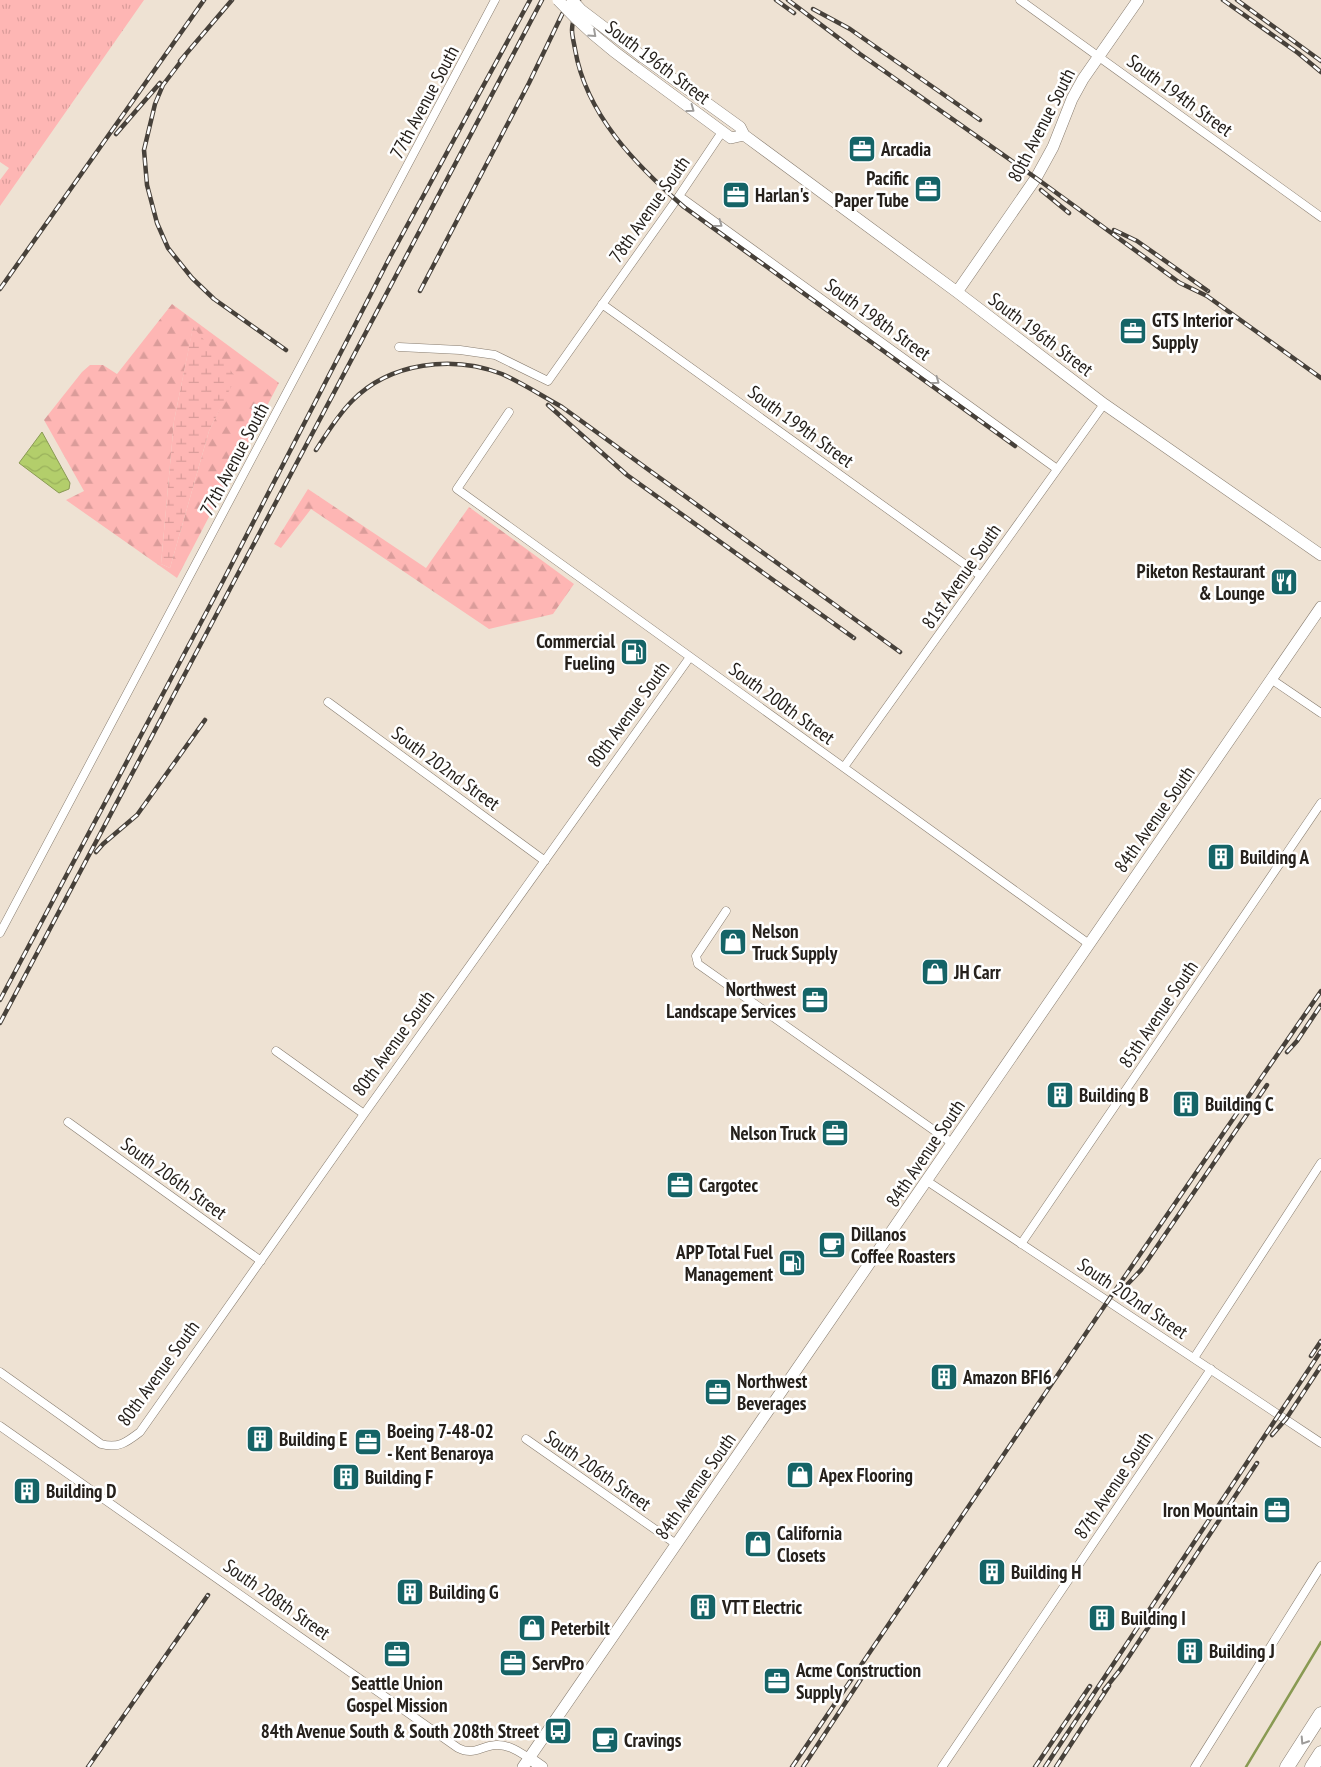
<svg xmlns="http://www.w3.org/2000/svg" width="1321" height="1767" viewBox="0 0 1321 1767" font-family="'PT Sans Narrow',sans-serif">
<style>
.grass{fill:url(#grass-tufts)}
.forest{fill:url(#forest-firs);fill-rule:evenodd}
.wetland{fill:url(#wetland-marsh)}
.water{fill:url(#water-waves);stroke:#899a53}
.lines{fill:none;stroke-linecap:round;stroke-linejoin:round}
.stream{stroke:#899a53;stroke-width:2.5}
.street-casing{stroke:#877c6f;stroke-width:9}
.secondary-casing{stroke:#877c6f;stroke-width:12}
.highway-casing{stroke:#877c6f;stroke-width:15}
.street{stroke:#fff;stroke-width:8}
.secondary{stroke:#fff;stroke-width:11}
.highway{stroke:#fff;stroke-width:14}
.rail-casing{stroke:#47413a;stroke-width:4.5}
.rail{stroke:#fff;stroke-width:2.5;stroke-dasharray:8;stroke-linecap:butt}
.secondary-bridge-casing{stroke:#877c6f;stroke-width:12;stroke-linecap:butt}
.secondary-bridge{stroke:#fff;stroke-width:11}
.oneway{stroke:#9d9b99}
.labels{text-anchor:middle;stroke-width:5;stroke-linejoin:round;paint-order:stroke}
.street-label{font-size:19px;fill:#26211c;stroke:#fff}
.poi-label{font-size:19px;font-weight:bold;fill:#26211c;stroke:#fff;text-anchor:start}
</style>
<defs>
<pattern id="grass-tufts" width="24" height="20" patternUnits="userSpaceOnUse" patternTransform="scale(1.25)"><rect width="24" height="20" fill="#feb6b4"/><path d="M3 7l-1-3M5 7V3M7 7l1-3M15 17l-1-3M17 17v-4M19 17l1-3" fill="none" stroke="#da9c9a"/></pattern>
<pattern id="forest-firs" width="22" height="20" patternUnits="userSpaceOnUse" patternTransform="scale(1.25)"><rect width="22" height="20" fill="#feb6b4"/><path d="M5 1l3.5 6h-7zM16 11l3.5 6h-7z" fill="#da9c9a"/></pattern>
<pattern id="wetland-marsh" width="20" height="14" patternUnits="userSpaceOnUse" patternTransform="scale(1.25)"><rect width="20" height="14" fill="#feb6b4"/><path d="M1 5h8M5 5V1M11 12h8M15 12V8" fill="none" stroke="#da9c9a"/></pattern>
<pattern id="water-waves" width="16" height="10" patternUnits="userSpaceOnUse" patternTransform="scale(1.25)"><rect width="16" height="10" fill="#b3ce6b"/><path d="M0 5q4-4 8 0t8 0" fill="none" stroke="#9ab15c"/></pattern>
</defs>
<rect width="100%" height="100%" fill="#eee2d3"/>
<path class="grass" d="M0,0h144l-144,206v-26l9,-12 -9,-6z"/>
<path class="forest" d="M172,304l107,79 -102,195 -111,-78 18,-9 -40,-71 38,-48 8,-7h13l14,9zM193,328l42,49 -26,54 -39,137 -9,-4 13,-143z
M308,489l118,79 43,-61 105,77 -21,30 -64,15 -178,-120 -30,39 -7,-4z"/>
<path class="wetland" d="M193,327l43,50 -27,54 -39,137 -9,-4 13,-143z"/>
<path class="water" d="M42,432l28,51 -1,6 -10,4 -40,-30z"/>
<g class="lines">
<path class="stream" d="M1246,1767l75,-125"/>
<g class="street-casing">
<path id="street" d="M1020,0l301,217
M679,196l378,273
M602,304l379,272
M399,347l61,3 35,5 53,26 131,-185 43,-64
M509,412l-52,77 632,455
M1271,679l50,34
M328,702l217,159
M844,767l260,-363
M726,911l-30,45 2,8 254,179
M0,933l495,-933
M276,1051l88,63
M68,1122l193,139
M927,1181l394,262
M1021,1244l300,-441
M1194,1358l127,-195
M0,1372l101,72c17,5 26,-2 39,-12l224,-318 326,-457
M0,1426l458,322c16,8 22,-2 38,-3 12,-1 23,7 33,13
M526,1439l150,105
M942,1767l269,-398
M1195,1767l126,-201"/>
</g>
<g class="secondary-casing">
<path id="secondary" d="M643,57l97,70 4,8 213,157 147,112 217,151
M636,68l95,70 13,-3
M957,292l79,-114 17,-31 19,-48 11,-20 55,-79
M529,1758l13,9
M523,1767l798,-1160"/>
</g>
<g class="highway-casing">
<path id="highway" d="M1287,1767l34,-53
M1312,1767l9,-14"/>
</g>
<use href="#street" class="street"/>
<use href="#secondary" class="secondary"/>
<use href="#highway" class="highway"/>
<g class="rail-casing">
<path id="rail" d="M579,0c-2,9 -7,20 -7,30 0,6 2,13 3,19 11,66 61,116 109,158l331,239
M776,0l18,13
M788,0l72,54 176,124 144,105 27,13 114,82
M1223,0l75,53 23,19
M1237,0l84,61
M813,9l37,20 130,91
M185,56l-22,29 -8,19 -11,46 3,35 10,38 11,25 24,30 22,21 72,51
M180,61l52,-61
M116,134l44,-51
M1041,190l28,23
M1114,230l23,11 71,50
M0,289l204,-289
M420,291l109,-208 40,-83
M548,405l79,70 227,163
M316,450c11,-17 22,-35 36,-49 38,-39 101,-46 150,-27 20,9 40,22 60,33l338,245
M96,852l7,-8 34,-29 68,-95
M0,1000l223,-419 167,-324 140,-257
M0,1023l542,-1023
M1287,1052l10,-11 24,-36
M1121,1291l20,-21 126,-185
M1311,1356l10,-15
M1272,1435l14,-16 35,-53
M1104,1690l16,-20 137,-207
M88,1767l120,-172
M792,1767l307,-453 222,-323
M803,1767l62,-94
M1035,1767l55,-81
M1045,1767l276,-416
M1056,1767l53,-81"/>
</g>
<use href="#rail" class="rail"/>
<g class="secondary-bridge-casing">
<path id="secondary-bridge" d="M558,0c24,26 50,48 78,68
M572,0l9,10 62,47"/>
</g>
<use href="#secondary-bridge" class="secondary-bridge"/>
</g>
<defs><path id="oneway-chevron" d="M-2-3.5L2.5 0L-2 3.5" fill="none" stroke-width="1.6" stroke-linecap="round" stroke-linejoin="round" transform="scale(1.25)"/></defs>
<g class="oneway">
<use href="#oneway-chevron" transform="translate(593 34) rotate(42)"/>
<use href="#oneway-chevron" transform="translate(691 109) rotate(36)"/>
<use href="#oneway-chevron" transform="translate(719 224) rotate(36)"/>
<use href="#oneway-chevron" transform="translate(936 381) rotate(36)"/>
<use href="#oneway-chevron" transform="translate(1304 1741) rotate(123)"/>
</g>
<defs>
<g id="office-square" transform="scale(1.4375)"><rect x="-9" y="-9" width="18" height="18" rx="4" fill="#156467" stroke="#fff"/><path d="M-6-3h4V-5.5h4V-3h4V5H-6ZM-1-4.5V-3h2v-1.5ZM-6 0V1H6V0Z" fill="#fff"/></g>
<g id="restaurant-square" transform="scale(1.4375)"><rect x="-9" y="-9" width="18" height="18" rx="4" fill="#156467" stroke="#fff"/><path d="M-5-6h1v4h1v-4h1v4h1v-4h1v5L-1.5 .5V6h-2V.5L-5-1ZM5-6V6H3V1.5H1.5Q1.5-4 5-6Z" fill="#fff"/></g>
<g id="fuel-square" transform="scale(1.4375)"><rect x="-9" y="-9" width="18" height="18" rx="4" fill="#156467" stroke="#fff"/><path d="M-5.5-6h7V0h2V4h1.3V-2.5L3-4.5l.8-.8L6-3V5H2.5V1h-1V6h-7ZM-4.2-4.7v3.2H.2V-4.7Z" fill="#fff"/></g>
<g id="building-square" transform="scale(1.4375)"><rect x="-9" y="-9" width="18" height="18" rx="4" fill="#156467" stroke="#fff"/><path d="M-4-6H4V6H1V3H-1V6H-4ZM-2.5-4.3h1.7v1.8h-1.7ZM.8-4.3h1.7v1.8H.8ZM-2.5-1h1.7V.8h-1.7ZM.8-1h1.7V.8H.8Z" fill="#fff"/></g>
<g id="shop-square" transform="scale(1.4375)"><rect x="-9" y="-9" width="18" height="18" rx="4" fill="#156467" stroke="#fff"/><path d="M-5-2.5h2.3a2.7 3.5 0 0 1 5.4 0H5L5.5 6h-11ZM-1.5-2.5h3a1.5 2.3 0 0 0-3 0Z" fill="#fff"/></g>
<g id="cafe-square" transform="scale(1.4375)"><rect x="-9" y="-9" width="18" height="18" rx="4" fill="#156467" stroke="#fff"/><path d="M-5.5-4.5H6V0H3Q3 3.5 0 3.5H-2.5Q-5.5 3.5-5.5 0ZM3-3.2v2h1.7v-2ZM-6 4.5H4V6H-6Z" fill="#fff"/></g>
<g id="bus-square" transform="scale(1.4375)"><rect x="-9" y="-9" width="18" height="18" rx="4" fill="#156467" stroke="#fff"/><path d="M-5-6H5V4H4V6H2V4H-2V6H-4V4H-5ZM-3.5-4V0h7V-4ZM-3.5 1.2v1.5H-2V1.2ZM2 1.2v1.5H3.5V1.2Z" fill="#fff"/></g>
</defs>
<g fill-rule="evenodd">
<use href="#office-square" x="862" y="149"/>
<use href="#office-square" x="928" y="189"/>
<use href="#office-square" x="736" y="195"/>
<use href="#office-square" x="1133" y="331"/>
<use href="#restaurant-square" x="1284" y="582"/>
<use href="#fuel-square" x="634" y="652"/>
<use href="#building-square" x="1221" y="857"/>
<use href="#shop-square" x="733" y="942"/>
<use href="#shop-square" x="935" y="972"/>
<use href="#office-square" x="815" y="1000"/>
<use href="#building-square" x="1060" y="1095"/>
<use href="#building-square" x="1186" y="1104"/>
<use href="#office-square" x="835" y="1133"/>
<use href="#office-square" x="680" y="1185"/>
<use href="#cafe-square" x="832" y="1245"/>
<use href="#fuel-square" x="792" y="1263"/>
<use href="#building-square" x="944" y="1377"/>
<use href="#office-square" x="718" y="1392"/>
<use href="#building-square" x="260" y="1439"/>
<use href="#office-square" x="368" y="1442"/>
<use href="#shop-square" x="800" y="1475"/>
<use href="#building-square" x="346" y="1477"/>
<use href="#building-square" x="27" y="1491"/>
<use href="#office-square" x="1277" y="1510"/>
<use href="#shop-square" x="758" y="1544"/>
<use href="#building-square" x="992" y="1572"/>
<use href="#building-square" x="410" y="1592"/>
<use href="#building-square" x="703" y="1607"/>
<use href="#building-square" x="1102" y="1618"/>
<use href="#shop-square" x="532" y="1628"/>
<use href="#building-square" x="1190" y="1651"/>
<use href="#office-square" x="397" y="1654"/>
<use href="#office-square" x="513" y="1663"/>
<use href="#office-square" x="777" y="1681"/>
<use href="#bus-square" x="558" y="1731"/>
<use href="#cafe-square" x="605" y="1740"/>
</g>
<g class="labels">
<g class="street-label">
<text transform="translate(658 62) rotate(37)" y="7">South 196th Street</text>
<text transform="translate(1180 95) rotate(36)" y="7">South 194th Street</text>
<text transform="translate(424 102) rotate(-62)" y="7">77th Avenue South</text>
<text transform="translate(1041 125) rotate(-63)" y="7">80th Avenue South</text>
<text transform="translate(649 209) rotate(-55)" y="7">78th Avenue South</text>
<text transform="translate(878 319) rotate(36)" y="7">South 198th Street</text>
<text transform="translate(1041 334) rotate(37)" y="7">South 196th Street</text>
<text transform="translate(801 426) rotate(36)" y="7">South 199th Street</text>
<text transform="translate(234 459) rotate(-62)" y="7">77th Avenue South</text>
<text transform="translate(961 576) rotate(-55)" y="7">81st Avenue South</text>
<text transform="translate(782 703) rotate(36)" y="7">South 200th Street</text>
<text transform="translate(628 714) rotate(-54)" y="7">80th Avenue South</text>
<text transform="translate(446 768) rotate(36)" y="7">South 202nd Street</text>
<text transform="translate(1154 819) rotate(-55)" y="7">84th Avenue South</text>
<text transform="translate(1158 1014) rotate(-56)" y="7">85th Avenue South</text>
<text transform="translate(393 1043) rotate(-54)" y="7">80th Avenue South</text>
<text transform="translate(925 1153) rotate(-56)" y="7">84th Avenue South</text>
<text transform="translate(174 1178) rotate(36)" y="7">South 206th Street</text>
<text transform="translate(1133 1298) rotate(34)" y="7">South 202nd Street</text>
<text transform="translate(158 1373) rotate(-54)" y="7">80th Avenue South</text>
<text transform="translate(598 1470) rotate(35)" y="7">South 206th Street</text>
<text transform="translate(1113 1485) rotate(-56)" y="7">87th Avenue South</text>
<text transform="translate(695 1486) rotate(-55)" y="7">84th Avenue South</text>
<text transform="translate(277 1599) rotate(35)" y="7">South 208th Street</text>
</g>
<g class="poi-label">
<text x="881" y="156">Arcadia</text>
<text x="909" y="185" text-anchor="end">Pacific<tspan x="909" dy="22">Paper Tube</tspan></text>
<text x="755" y="202">Harlan's</text>
<text x="1152" y="327">GTS Interior<tspan x="1152" dy="22">Supply</tspan></text>
<text x="1265" y="578" text-anchor="end">Piketon Restaurant<tspan x="1265" dy="22">&amp; Lounge</tspan></text>
<text x="615" y="648" text-anchor="end">Commercial<tspan x="615" dy="22">Fueling</tspan></text>
<text x="1240" y="864">Building A</text>
<text x="752" y="938">Nelson<tspan x="752" dy="22">Truck Supply</tspan></text>
<text x="954" y="979">JH Carr</text>
<text x="796" y="996" text-anchor="end">Northwest<tspan x="796" dy="22">Landscape Services</tspan></text>
<text x="1079" y="1102">Building B</text>
<text x="1205" y="1111">Building C</text>
<text x="816" y="1140" text-anchor="end">Nelson Truck</text>
<text x="699" y="1192">Cargotec</text>
<text x="851" y="1241">Dillanos<tspan x="851" dy="22">Coffee Roasters</tspan></text>
<text x="773" y="1259" text-anchor="end">APP Total Fuel<tspan x="773" dy="22">Management</tspan></text>
<text x="963" y="1384">Amazon BFI6</text>
<text x="737" y="1388">Northwest<tspan x="737" dy="22">Beverages</tspan></text>
<text x="387" y="1438">Boeing 7-48-02<tspan x="387" dy="22">- Kent Benaroya</tspan></text>
<text x="279" y="1446">Building E</text>
<text x="819" y="1482">Apex Flooring</text>
<text x="365" y="1484">Building F</text>
<text x="46" y="1498">Building D</text>
<text x="1258" y="1517" text-anchor="end">Iron Mountain</text>
<text x="777" y="1540">California<tspan x="777" dy="22">Closets</tspan></text>
<text x="1011" y="1579">Building H</text>
<text x="429" y="1599">Building G</text>
<text x="722" y="1614">VTT Electric</text>
<text x="1121" y="1625">Building I</text>
<text x="551" y="1635">Peterbilt</text>
<text x="1209" y="1658">Building J</text>
<text x="532" y="1670">ServPro</text>
<text x="796" y="1677">Acme Construction<tspan x="796" dy="22">Supply</tspan></text>
<text x="397" y="1690" text-anchor="middle">Seattle Union<tspan x="397" dy="22">Gospel Mission</tspan></text>
<text x="539" y="1738" text-anchor="end">84th Avenue South &amp; South 208th Street</text>
<text x="624" y="1747">Cravings</text>
</g>
</g>
</svg>
